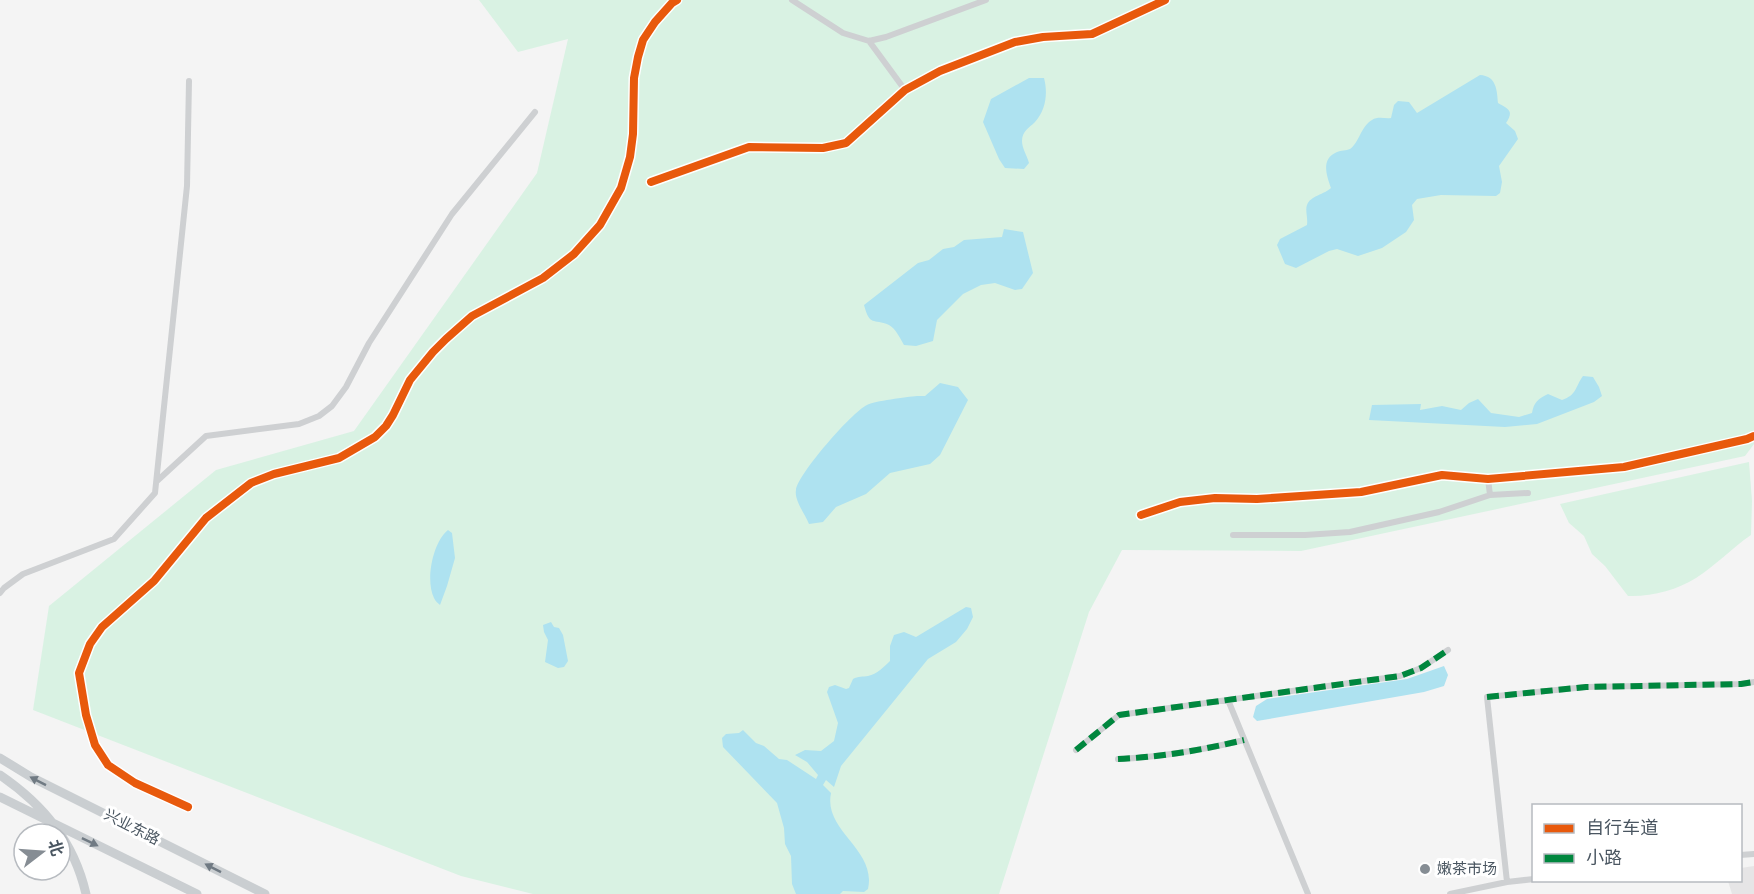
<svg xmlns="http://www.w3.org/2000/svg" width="1754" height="894" viewBox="0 0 1754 894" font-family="Mulish,'Noto Sans SC',sans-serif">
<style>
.education{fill:#e6e5e6}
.green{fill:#d9f2e3}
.water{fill:#aee2f0}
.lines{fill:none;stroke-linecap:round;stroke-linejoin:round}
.street{stroke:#ced0d2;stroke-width:6}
.primary{stroke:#caced1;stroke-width:9}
.quiet{stroke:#00873e;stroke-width:6;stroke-dasharray:12 6;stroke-linecap:butt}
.cycleway-casing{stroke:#fff;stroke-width:11}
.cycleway{stroke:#e8590c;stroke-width:8}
.oneway{fill:#707a83}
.poi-dot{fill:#868d94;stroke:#fff;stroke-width:2}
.labels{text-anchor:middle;stroke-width:6;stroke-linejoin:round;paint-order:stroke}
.street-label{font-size:15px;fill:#4a5661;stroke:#fff}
.poi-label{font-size:15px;fill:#4a5661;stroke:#fff;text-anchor:start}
</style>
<rect width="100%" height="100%" fill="#f4f4f4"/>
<path class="education" d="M1754,866v28h-22l-4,-13 12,-1 1,-12z"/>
<path class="green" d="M479,0h1275v444l-9,12 -444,95 -179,-1 -33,62 -90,282h-466l-72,-18 -428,-166 16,-104 167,-136 138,-39 183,-258 31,-134 -50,13z
M1749,462l3,39 -1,34c-19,13 -36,31 -55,43 -19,12 -45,19 -68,18l-23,-30 -13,-12 -8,-18 -15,-13 -9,-19z"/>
<path class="water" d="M1480,75c16,1 17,14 18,28 11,6 16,8 8,20l9,8 3,8 -19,27 3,16 -2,11 -4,3 -55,-1 -24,4 -5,6 2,15 -8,12 -24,16 -24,8 -21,-7 -8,2 -33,17 -11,-4 -8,-19 3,-6 27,-14c1,-7 -2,-15 0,-20 3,-9 18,-11 24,-17 -4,-12 -11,-29 6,-36 4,-2 9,-1 13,-3 9,-6 11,-23 22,-29 6,-4 13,-1 19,-2l3,-13 4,-4 11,1 8,11z
M1029,78h15c4,15 2,32 -9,44 -6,6 -13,9 -13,19 0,7 5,15 7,22l-5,6 -19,-1 -6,-9 -16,-37 8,-23z
M1004,229l19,3 10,41 -11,16 -7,1 -20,-7 -14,2 -18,9 -26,26 -4,21 -17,5 -12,-1c-4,-7 -8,-16 -15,-20 -16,-7 -19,2 -25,-20l54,-42 11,-3 14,-11 11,-2 10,-7 38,-3z
M1583,376l10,1 6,10 3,9 -8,6 -57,22 -32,3 -136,-7 3,-15 49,-1 -1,6 22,-4 19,4 8,-7 9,-4 13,14 28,4 13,-4c2,-11 6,-14 16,-19l14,6c15,-5 13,-13 21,-24z
M940,383l18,4 10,13 -28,55 -10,9 -40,9 -24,21 -30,13 -13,15 -14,2c-4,-10 -15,-24 -13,-34 2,-16 56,-78 71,-85 7,-4 40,-8 50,-9h8z
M448,530l4,3 3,25 -8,28 -7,19c-2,-2 -5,-4 -6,-7 -9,-18 -1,-56 14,-68z
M966,607l5,1 2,9 -6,12 -11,13 -28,17 -87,107 -7,21 -8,-7 -3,5 8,8c-8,38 46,56 37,96l-4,3 -21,-1 -3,3h-44l-4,-10 -1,-28 -6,-12 -1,-16 -7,-25 -54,-56 -1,-9 4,-4 13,-1 4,-3 13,13 8,3 15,13 8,1 29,19 2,-4 -11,-13 -12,-7 10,-5 16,1 13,-10 4,-18 -11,-31 2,-5 6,-2 11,4 3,-1 4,-9c5,-3 10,-2 15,-3 9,-2 16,-9 22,-15v-15l4,-11 10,-3 12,5z
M551,622l3,5 5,1 4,7 5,26 -4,6 -6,1 -13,-6 3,-22 -4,-8 -1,-7z
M1444,666l4,9 -4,11 -20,6 -167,29 -4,-4 3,-11 11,-7 140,-20z"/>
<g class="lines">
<path class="street" d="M792,0l51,33 26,8 17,-4 100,-37
M869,41l36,49
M651,182l98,-35 74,1 23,-5 59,-53 35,-19 75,-29 28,-5 49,-3 73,-34
M157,481l49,-45 93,-12 20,-8 13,-10 14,-19 23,-44 83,-129 83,-102
M1490,495l38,-2
M1141,515l39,-13 35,-4 42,1 104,-7 81,-17 46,4 136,-12 123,-28 7,-3
M1233,535h72l45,-3 89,-20 51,-17 -2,-16
M0,593l4,-5 19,-14 91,-35 41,-46 32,-307 2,-105
M1228,700l80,194
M1076,750l43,-35 281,-39 21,-8 27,-18
M1118,759c43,-2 85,-9 126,-19
M188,807l-53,-24 -27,-18 -13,-20 -9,-30 -7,-42 11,-29 12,-17 52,-46 52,-63 45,-35 23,-9 65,-16 36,-21 11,-11 7,-11 17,-35 23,-28 13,-13 26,-23 71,-38 31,-24 26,-29 21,-37 9,-31 3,-23 1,-56 4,-21 5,-17 12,-18 17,-19 5,-3
M1740,855l14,-1
M1507,882l-20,-185 99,-10 155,-3 13,-2
M1450,894l57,-12 27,-3"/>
<path class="primary" d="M0,758l31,19 234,117
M0,775c44,30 74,67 86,119
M0,797l197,97"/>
<path class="quiet" d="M1487,697l99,-10 155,-3 13,-2
M1076,750l43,-35 281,-39 21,-8 27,-18
M1118,759c43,-2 85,-9 126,-19"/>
<g class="cycleway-casing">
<path id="cycleway" d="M651,182l98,-35 74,1 23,-5 59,-53 35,-19 75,-29 28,-5 49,-3 73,-34
M1141,515l39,-13 35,-4 42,1 104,-7 81,-17 46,4 136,-12 123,-28 7,-3
M188,807l-53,-24 -27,-18 -13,-20 -9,-30 -7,-42 11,-29 12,-17 52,-46 52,-63 45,-35 23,-9 65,-16 36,-21 11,-11 7,-11 17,-35 23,-28 13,-13 26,-23 71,-38 31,-24 26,-29 21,-37 9,-31 3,-23 1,-56 4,-21 5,-17 12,-18 17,-19 5,-3"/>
</g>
<use href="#cycleway" class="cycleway"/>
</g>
<defs><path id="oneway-solid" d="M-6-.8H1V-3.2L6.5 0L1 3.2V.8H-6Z" transform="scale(1.5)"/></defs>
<g class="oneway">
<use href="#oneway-solid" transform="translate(38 781) rotate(-153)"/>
<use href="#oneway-solid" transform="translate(90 842) rotate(26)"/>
<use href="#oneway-solid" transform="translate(213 868) rotate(-153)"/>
</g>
<circle class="poi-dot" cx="1425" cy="869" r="6"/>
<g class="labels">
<g class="street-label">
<text transform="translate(132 827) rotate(27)" y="5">兴业东路</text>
</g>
<g class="poi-label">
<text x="1437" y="874">嫩茶市场</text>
</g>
</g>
<rect x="1532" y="804" width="210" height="78" fill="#ffffff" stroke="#b7bbc0" stroke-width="1.5"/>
<rect x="1544" y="824" width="30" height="9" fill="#e8590c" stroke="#b7bbc0" stroke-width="1.5"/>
<text x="1586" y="834" font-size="18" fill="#4a5661">自行车道</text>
<rect x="1544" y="854" width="30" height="9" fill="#00873e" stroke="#b7bbc0" stroke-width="1.5"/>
<text x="1586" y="864" font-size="18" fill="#4a5661">小路</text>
<g transform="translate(42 852) rotate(73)"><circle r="28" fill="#ffffff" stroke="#b7bbc0" stroke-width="1.5"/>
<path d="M0-4.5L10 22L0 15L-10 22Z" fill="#868d94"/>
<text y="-9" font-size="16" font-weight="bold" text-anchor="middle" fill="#4a5661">北</text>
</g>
</svg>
